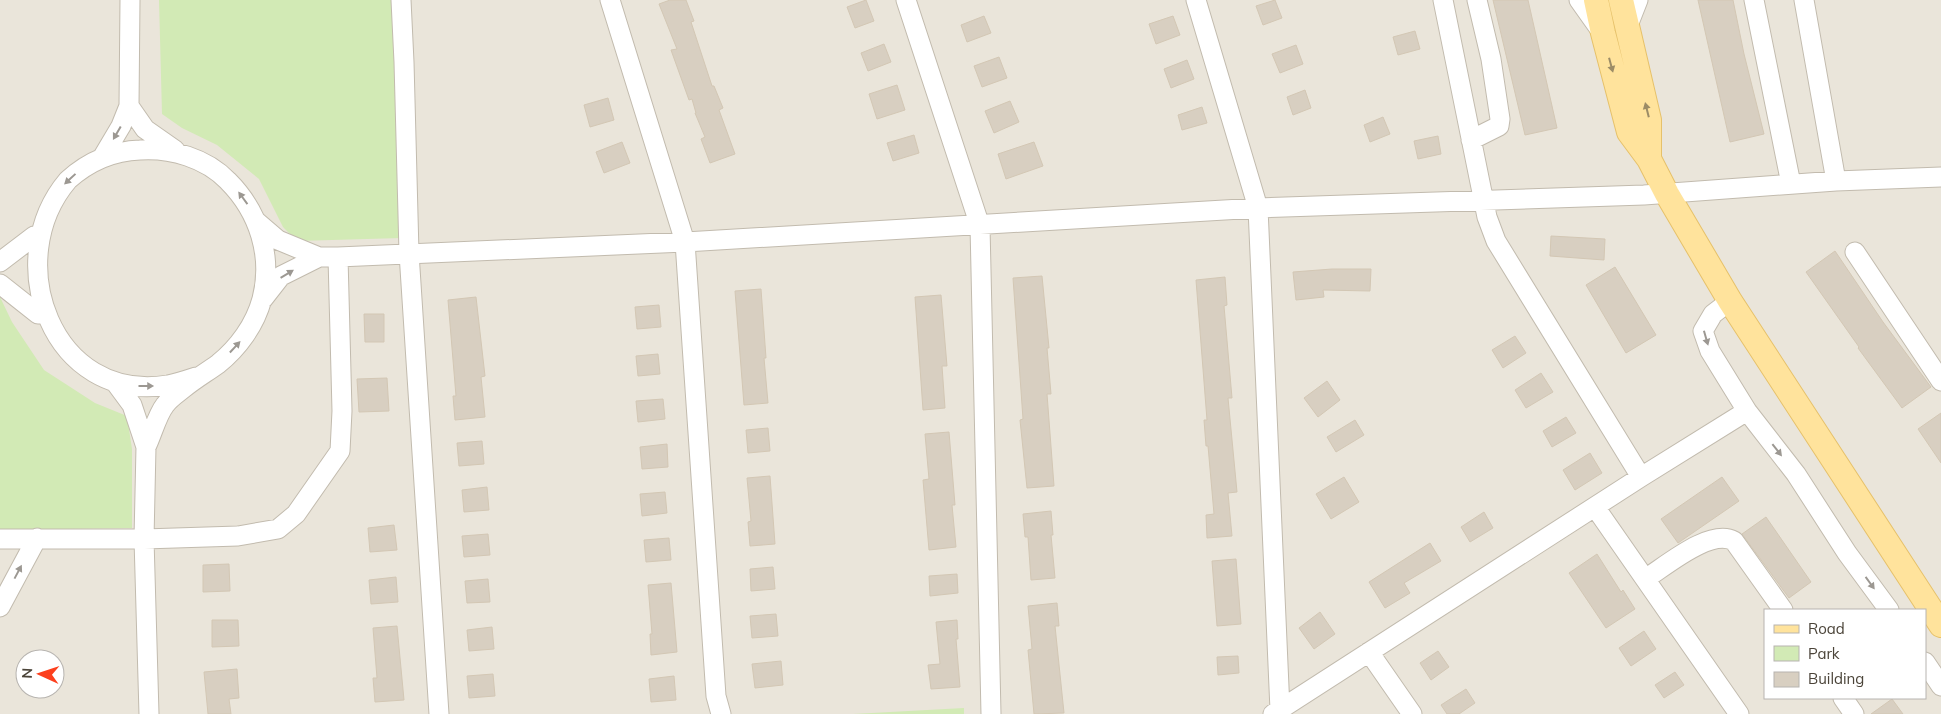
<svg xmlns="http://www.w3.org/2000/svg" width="1941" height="714" viewBox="0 0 1941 714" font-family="Mulish,sans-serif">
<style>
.residential{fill:#eae5da;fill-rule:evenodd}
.green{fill:#d2eab5}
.building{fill:#d8cfc1;stroke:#d3c7b4}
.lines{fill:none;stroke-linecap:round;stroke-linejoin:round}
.minor-casing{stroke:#c2bbae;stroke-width:21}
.major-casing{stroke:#e6c16a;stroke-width:26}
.minor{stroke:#fff;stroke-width:19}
.major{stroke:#ffe39c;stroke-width:24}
.oneway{fill:#9c8c66}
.oneway2{fill:#9c9892}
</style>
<rect width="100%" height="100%" fill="#f6f3ec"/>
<path class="residential" d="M0,0h1941v714h-1941zM1765,610h160v88h-160zM25,659h30v30h-30z"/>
<path class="green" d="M159,0h232l3,3 8,235 -105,3 -14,-14 -24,-48 -42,-34 -35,-17 -20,-14z
M0,297l12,25 32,48 51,33 32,13 5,33v79l-132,2z
M964,708v6h-111z"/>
<path class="building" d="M670,0h16l8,21 -3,1 21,64h2l9,22 -4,2 16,44 -25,9 -9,-24 4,-2 -10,-24h1l-4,-14 -3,1 -18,-50 6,-1 -18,-45z
M866,0l8,21 -19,7 -8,-21z
M1275,0l7,18 -19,7 -7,-19z
M1493,0h35l29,128 -32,7z
M1698,0h35l11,54 20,80 -34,8z
M984,16l7,17 -24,9 -6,-17z
M1173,16l7,19 -24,9 -7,-20z
M1415,31l5,18 -22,6 -5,-18z
M884,44l7,18 -23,9 -7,-18z
M1296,45l7,19 -23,9 -8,-19z
M999,57l8,21 -25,9 -8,-21z
M1187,60l7,19 -23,9 -7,-19z
M897,85l8,25 -28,9 -8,-25z
M1305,90l6,18 -18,7 -6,-18z
M608,98l6,22 -24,7 -6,-22z
M1010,101l9,21 -25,11 -9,-22z
M1202,107l5,16 -25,7 -4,-15z
M1383,117l7,17 -20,8 -6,-17z
M914,135l5,18 -26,8 -6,-18z
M1438,136l3,18 -23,5 -4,-18z
M622,142l8,21 -26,10 -8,-21z
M1034,142l9,24 -37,13 -8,-25z
M1551,236l54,3 -1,21 -54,-4z
M1835,251l48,71 48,65 -29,21 -44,-60 1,-1 -53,-75z
M1615,267l41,68 -30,18 -40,-68z
M1332,269h39l-1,22 -47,-1 1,7 -28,3 -3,-28z
M1042,276l7,72h-2l4,46h-4l7,92 -27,2 -7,-68 3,-1 -10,-141z
M1225,277l2,28 -3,1 8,92h-4l9,94 -9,1 4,43 -25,2 -1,-23 8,-1 -6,-68h-2l-2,-26h3l-11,-140z
M761,289l5,69h-2l4,45 -24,2 -9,-114z
M941,295l6,71h-5l3,42 -22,2 -8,-113z
M476,297l9,79 -4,1 4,40 -30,3 -2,-24h3l-8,-96z
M659,305l2,22 -24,2 -2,-22z
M364,314h20v28h-19z
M1515,336l11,17 -23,15 -11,-18z
M658,354l2,20 -22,2 -2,-20z
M1541,373l12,19 -27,16 -11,-18z
M387,378l2,33 -30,1 -2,-33z
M1327,381l13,19 -22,17 -14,-19z
M663,399l2,20 -27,3 -2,-21z
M1941,413v50l-23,-34z
M1566,417l10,16 -24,14 -9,-16z
M1355,420l9,15 -28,17 -9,-15z
M768,428l2,23 -22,2 -2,-23z
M949,432l6,73h-3l4,42 -27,3 -6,-70 6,-1 -4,-45z
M482,441l2,23 -25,2 -2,-23z
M667,444l1,23 -26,2 -2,-22z
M1590,453l12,20 -27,17 -12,-20z
M770,476l5,68 -25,2 -2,-24 3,-1 -4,-43z
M1344,477l15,25 -28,17 -15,-25z
M1722,477l17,24 -61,42 -17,-24z
M487,487l2,23 -25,2 -2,-22z
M665,492l2,21 -25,3 -2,-22z
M1051,511l2,24h-2l4,43 -24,2 -3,-43h-3l-2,-23z
M1484,512l9,16 -23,14 -9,-15z
M1766,517l45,65 -22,16 -47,-64z
M394,525l3,25 -27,2 -2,-24z
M488,534l2,21 -26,2 -2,-21z
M669,538l2,22 -25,2 -2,-22z
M1430,543l11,18 -37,22 6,10 -25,15 -16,-26z
M1597,554l24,38 2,-2 12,19 -29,19 -37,-55z
M1236,559l5,65 -24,2 -5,-65z
M229,564l1,27 -27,1v-27z
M773,567l2,22 -24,2 -1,-22z
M957,574l1,19 -28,3 -1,-20z
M396,577l2,25 -27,2 -2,-24z
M488,579l2,23 -23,1 -2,-22z
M671,583l6,69 -26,3 -1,-21h2l-4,-49z
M1057,603l2,23h-4l9,87 -30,1 -6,-64 4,-1 -4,-43z
M1320,612l15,22 -21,15 -15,-21z
M776,614l2,22 -26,2 -2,-22z
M212,620h26l1,26 -27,1z
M957,620l1,19h-2l4,48 -29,2 -3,-24 12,-1 -4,-42z
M397,626l7,74 -29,2 -2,-24h4l-4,-50z
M492,627l2,22 -25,2 -2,-21z
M1644,631l12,18 -25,17 -12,-18z
M1438,651l11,16 -18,13 -11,-17z
M1238,656l1,17 -21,2 -1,-18z
M781,661l2,24 -28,3 -3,-24z
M237,669l2,29 -10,1 2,15h-23l-4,-42z
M1675,672l9,13 -20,13 -9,-13z
M493,674l2,22 -26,2 -2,-22z
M674,676l2,24 -25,2 -2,-23z
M1466,689l9,14 -16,11h-12l-6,-9z
M1892,699l11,15h-32z"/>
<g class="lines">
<g class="minor-casing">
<path id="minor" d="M401,0l3,62 5,191 30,461
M610,0l75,242 31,454 5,18
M906,0l74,226 11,488
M1196,0l62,208 22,502
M1443,0l44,217 9,24 145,236
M1579,0l22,31
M1754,0l37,184
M1804,0l32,181
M1627,28l11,-28
M129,106l16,23 30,21
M1471,140l28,-14 1,-7 -9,-60 -14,-59
M102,158l19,-32 8,-20 1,-106
M257,222l21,18 41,17h19l347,-15 573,-34 386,-13 192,-14 105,-4
M1855,252l86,129
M0,262l34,-26
M0,284l38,30
M263,299l18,-23 38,-19
M1730,301l-17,13 -10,17 7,20 37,60 49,63 51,79 42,57
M115,382l17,23 14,42 -2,92 5,175
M146,447c6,-12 11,-32 19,-42 5,-7 13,-12 19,-17 11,-9 23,-16 34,-24 20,-16 37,-39 44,-65 11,-43 -3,-87 -34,-118 -22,-23 -57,-33 -88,-31 -27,1 -52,12 -72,30 -68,80 -16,224 100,205 10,-2 19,-5 28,-8
M1595,507l144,207
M0,539h144l94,-3 40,-7 18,-15 44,-63 2,-40 -4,-154
M1645,579c21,-13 65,-51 89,-38l49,69
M0,607l37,-69
M1369,652l43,62
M1925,662l16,24
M1843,698l11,16
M1273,714l368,-237 106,-66"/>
</g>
<g class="major-casing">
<path id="major" d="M1596,0l7,33 26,99 20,27 18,35 63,107 211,324
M1621,0l28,120v39"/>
</g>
<use href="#minor" class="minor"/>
<use href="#major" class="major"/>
</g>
<defs><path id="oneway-solid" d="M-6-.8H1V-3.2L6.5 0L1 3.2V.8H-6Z" transform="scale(1.25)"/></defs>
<g class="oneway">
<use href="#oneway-solid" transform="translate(1611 65) rotate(75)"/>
<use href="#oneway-solid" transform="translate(1647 110) rotate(-104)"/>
</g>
<g class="oneway2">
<use href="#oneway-solid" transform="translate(117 133) rotate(120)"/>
<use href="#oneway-solid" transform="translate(70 179) rotate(137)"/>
<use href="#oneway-solid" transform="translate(243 198) rotate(-126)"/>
<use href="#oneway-solid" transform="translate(287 274) rotate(-31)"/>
<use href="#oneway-solid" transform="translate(1706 338) rotate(74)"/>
<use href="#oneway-solid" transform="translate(235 347) rotate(-47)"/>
<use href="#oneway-solid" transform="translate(146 386)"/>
<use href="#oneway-solid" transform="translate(1777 450) rotate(52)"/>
<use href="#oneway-solid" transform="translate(18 572) rotate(-62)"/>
<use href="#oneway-solid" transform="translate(1870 583) rotate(54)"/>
</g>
<rect x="1764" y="609" width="162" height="90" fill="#ffffff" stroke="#b7b4b0"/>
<rect x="1774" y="625" width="25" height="8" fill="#ffe39c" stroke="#b7b4b0"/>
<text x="1808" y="634" font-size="15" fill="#4b4439">Road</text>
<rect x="1774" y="646" width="25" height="15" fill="#d2eab5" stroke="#b7b4b0"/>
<text x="1808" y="659" font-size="15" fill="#4b4439">Park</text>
<rect x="1774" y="672" width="25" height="15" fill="#d8cfc1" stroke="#b7b4b0"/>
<text x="1808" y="684" font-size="15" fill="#4b4439">Building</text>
<g transform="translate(40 674) rotate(273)"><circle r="24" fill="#ffffff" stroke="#b7b4b0"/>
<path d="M0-4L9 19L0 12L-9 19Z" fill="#fc3f1d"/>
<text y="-8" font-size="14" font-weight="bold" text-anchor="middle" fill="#4b4439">N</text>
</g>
</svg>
